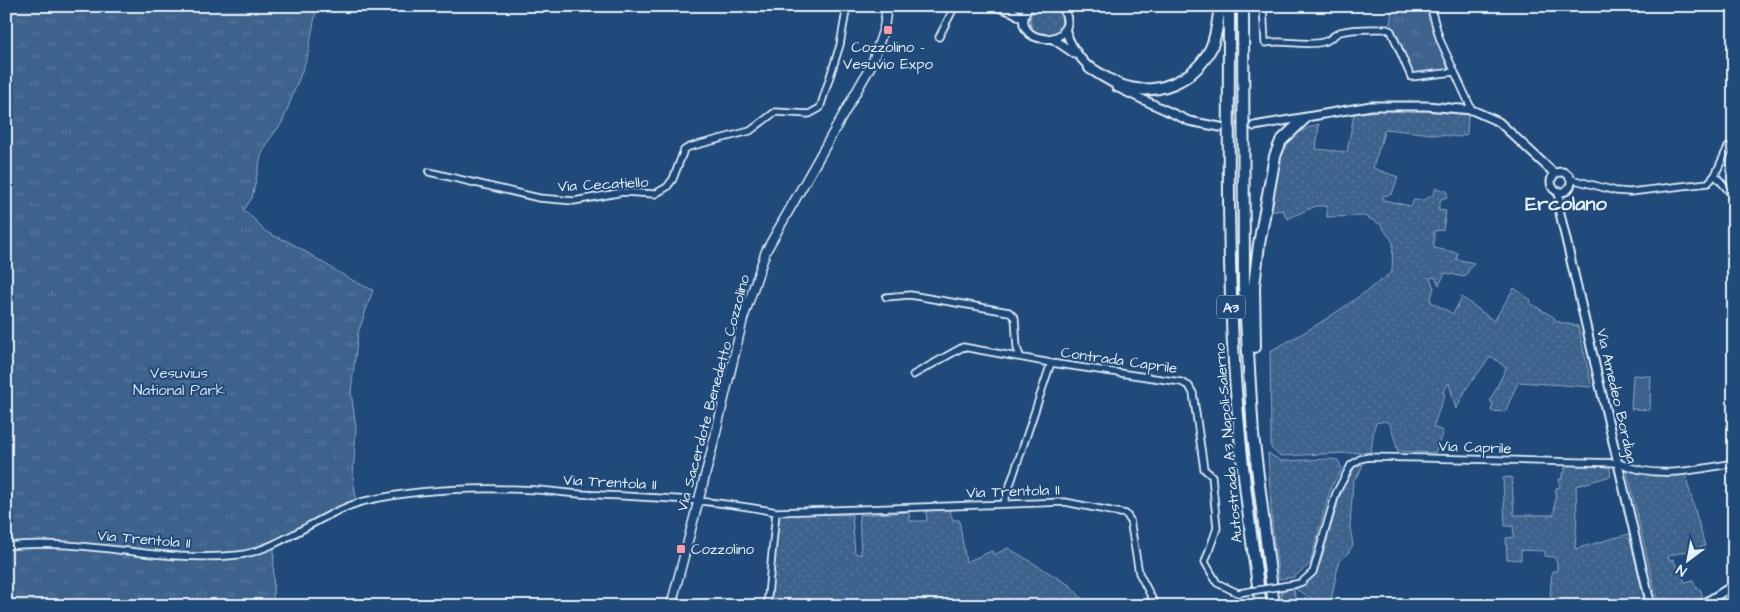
<svg xmlns="http://www.w3.org/2000/svg" width="1740" height="612" viewBox="0 0 1740 612" font-family="'Architects Daughter',sans-serif">
<style>
.grass{fill:url(#grass-dots);stroke:#92aac2}
.park{fill:url(#park-tufts);stroke:#92aac2}
.garden{fill:#3c628c;stroke:#92aac2}
.lines{fill:none;stroke-linecap:round;stroke-linejoin:round}
.tertiary-tunnel{stroke:#3d638d;stroke-width:7;stroke-dasharray:7 3.5;stroke-linecap:butt}
.minor-casing{stroke:#e8f1f8;stroke-width:9}
.tertiary-casing{stroke:#e8f1f8;stroke-width:11}
.secondary-casing{stroke:#e8f1f8;stroke-width:11}
.motorway-casing{stroke:#e8f1f8;stroke-width:14}
.minor{stroke:#1f4a7a;stroke-width:5.5}
.tertiary{stroke:#1f4a7a;stroke-width:7}
.secondary{stroke:#1f4a7a;stroke-width:8}
.motorway{stroke:#1f4a7a;stroke-width:10}
.minor-bridge-casing{stroke:#e8f1f8;stroke-width:9;stroke-linecap:butt}
.minor-bridge{stroke:#1f4a7a;stroke-width:5.5}
.poi-dot{fill:#ff9aa2;stroke:#1f4a7a;stroke-width:2}
.labels{text-anchor:middle;stroke-width:4;stroke-linejoin:round;paint-order:stroke}
.shield{fill:#1f4a7a;stroke:#acbfd2;stroke-width:1}
.shield-label{font-size:14px;font-weight:bold;fill:#e8f1f8}
.poi-label{font-size:15px;fill:#e8f1f8;stroke:#1f4a7a}
.street-label{font-size:15px;fill:#e8f1f8;stroke:#1f4a7a}
.park-label{font-size:15px;fill:#d7e3ed;stroke:#1f4a7a}
.district-label{font-size:20px;font-weight:bold;fill:#e8f1f8;stroke:#1f4a7a}
</style>
<defs>
<pattern id="grass-dots" width="8" height="8" patternUnits="userSpaceOnUse" patternTransform="scale(1.25)"><rect width="8" height="8" fill="#3c628c"/><path d="M2 2h.1M6 6h.1" fill="none" stroke="#58799d" stroke-width="1.8" stroke-linecap="round"/></pattern>
<pattern id="park-tufts" width="24" height="20" patternUnits="userSpaceOnUse" patternTransform="scale(1.25)"><rect width="24" height="20" fill="#3c628c"/><path d="M3 7l-1-3M5 7V3M7 7l1-3M15 17l-1-3M17 17v-4M19 17l1-3" fill="none" stroke="#58799d"/></pattern>
</defs>
<rect width="100%" height="100%" fill="#1f4a7a"/>
<filter id="ink" filterUnits="userSpaceOnUse"><feTurbulence type="fractalNoise" baseFrequency=".02" numOctaves="2"/><feDisplacementMap in="SourceGraphic" scale="10" xChannelSelector="R" yChannelSelector="G"/><feConvolveMatrix kernelMatrix="1 2 1 2 8 2 1 2 1" color-interpolation-filters="sRGB"/></filter>
<g filter="url(#ink)">
<path class="grass" d="M1030 20a16 16 0 1 1 32 0a16 16 0 1 1-32 0Z
M1398,108l70,7 -1,19 -7,3 -75,-8 -12,39 25,9 -6,17 -9,2v4l28,6 3,-6h10l9,-5 3,-7 11,3v6l-6,2 -3,11 8,1 -3,19 -9,1v17l24,5 -2,6 18,4 -10,14 -19,-4 -6,12 -4,-8 -5,1 4,10 -4,13 23,13 9,-17 32,24 20,-33 17,12 -1,3 25,15 -1,3 24,5 14,61 -74,-5 -13,30 -14,-1 2,-7 -3,-3 16,-33 -15,-12 -23,30 -12,23 -7,-26 -6,9 2,2 -12,33 10,4 -8,22 -37,-2 -8,-27 -5,-3 -9,2 -2,5 -3,24 -91,4 -9,-8 -1,-97c44,-22 83,-49 122,-79l1,-30 -13,-18 -16,-8 -37,1v-11h-11l-29,13 -4,-9 -14,2c4,-20 8,-60 23,-74 7,-7 18,-11 27,-14l-3,25 31,3 7,-38z
M1268,453l13,8 50,-2 7,1 4,9 -11,18 -21,77 -16,13 -15,2 -7,-55z
M1363,464l-4,10 -6,7 -3,46 3,18 -5,8 -9,8 -9,44 -6,1 -30,-18 2,18h-13l-2,-15c19,-4 31,-13 40,-30l25,-85 8,-9z
M1565,464h44l2,12 -35,10 1,30 -2,33 54,-15 17,72h-89l-7,-11 2,-24h5v-8l-3,-6 -9,-1v-5l-24,-1v10l-14,-1 -1,-21 8,-1 -1,-11h-8l-2,-48 9,-1 2,38h40l2,-27 4,-1 -1,-8h3v-6h3z
M1627,471l23,3h35l20,72 -37,10 1,4 4,-1 12,23 8,-2 4,9h3l3,8 -14,9h-21l-2,-8 -9,2z
M949,509l4,11h6l7,42 26,-11 2,4 14,-7 63,38 17,20h-318l10,-93 72,2 3,38 6,2 -2,-40 50,-3 1,9h17l-1,-10z"/>
<path class="park" d="M6,6h311l-10,52 -25,65 -13,17 -8,16 -9,42 -9,13c13,6 14,15 25,22 8,5 17,6 25,11 27,16 51,34 80,46l-15,43 -7,59 5,36 -3,49 4,29 -83,39 -1,61h-267z
M1392,6h36l20,64 -35,3 -23,-46z"/>
<path class="garden" d="M1633,375l18,1 -1,34 -19,-1z"/>
<g class="lines">
<path class="tertiary-tunnel" d="M1220,127l34,-1"/>
<g class="minor-casing">
<path id="minor" d="M1263,6l2,37c20,-4 39,4 58,-1 7,-1 11,-8 17,-10 14,-4 32,-3 47,-3l4,2 20,46 43,-5
M1430,6l10,34 32,70
M939,37l16,-31
M429,172l110,26 35,3 49,-9 32,2 12,-7 6,-8 11,-29 5,-3 61,-16 25,-19 34,2 11,-6 20,-63 7,-39
M1715,175l19,22
M1571,179l45,12 14,1 78,-9 7,-8 13,-28h6
M886,297l24,-2 99,17 6,6 2,30 3,8
M913,375l50,-28 88,16
M1004,503l47,-140 130,19 8,4 4,7 11,76 8,7 5,52 -12,34 12,21 21,10
M6,546c78,-9 154,18 232,9 40,-4 85,-44 127,-54 56,-13 114,-14 172,-11 14,1 29,3 43,4 66,3 131,5 196,18l289,-10 61,12 4,6 9,53 17,33
M1296,584l6,-2 11,-10 23,-79 15,-28 9,-6 9,-2 55,1 195,5c38,17 76,7 115,0
M767,606l9,-94"/>
</g>
<g class="tertiary-casing">
<path id="tertiary" d="M995,6l18,6 11,7
M1029,6c-27,41 59,46 33,0
M1065,28c4,16 16,32 28,43
M1053,39l22,15
M1116,87l73,34 31,6
M1254,126l117,-20h56l45,4 27,12 56,52
M1551 182a10 10 0 1 1 20 0a10 10 0 1 1-20 0Z
M1559,192v17l92,397
M1700,606l34,-21"/>
</g>
<g class="secondary-casing">
<path id="secondary" d="M671,606l40,-153 32,-134 23,-68 106,-187 12,-36 3,-22"/>
</g>
<g class="motorway-casing">
<path id="motorway" d="M1229,6c0,119 -2,237 5,356 5,81 15,163 27,244
M1243,6l1,280 9,149 21,171
M1090,68c10,6 20,13 30,17 35,13 75,-4 91,-37 6,-13 7,-28 9,-42
M1255,347l-1,-61 5,-42 16,-88 6,-15 23,-22"/>
</g>
<use href="#minor" class="minor"/>
<use href="#tertiary" class="tertiary"/>
<use href="#secondary" class="secondary"/>
<use href="#motorway" class="motorway"/>
<g class="minor-bridge-casing">
<path id="minor-bridge" d="M1238,593l58,-9"/>
</g>
<use href="#minor-bridge" class="minor-bridge"/>
</g>
</g>
<g class="poi-dot">
<rect x="883" y="25" width="10" height="10" rx="2.5"/>
<rect x="676" y="544" width="10" height="10" rx="2.5"/>
</g>
<g class="labels">
<rect class="shield" x="1217" y="295.5" width="28" height="23" rx="4"/>
<g class="shield-label">
<text x="1231" y="312">A3</text>
</g>
<g class="poi-label">
<text x="888" y="52">Cozzolino -<tspan x="888" dy="17">Vesuvio Expo</tspan></text>
<text x="691" y="554" text-anchor="start">Cozzolino</text>
</g>
<g class="street-label">
<text transform="translate(603 184) rotate(-3)" y="5">Via Cecatiello</text>
<text transform="translate(1119 360) rotate(8)" y="5">Contrada Caprile</text>
<text transform="translate(713 393) rotate(-75)" y="5">Via Sacerdote Benedetto Cozzolino</text>
<text transform="translate(1617 396) rotate(77)" y="5">Via Amedeo Bordiga</text>
<text transform="translate(1228 443) rotate(-95)" y="5">Autostrada A3 Napoli-Salerno</text>
<text transform="translate(1475 447) rotate(2)" y="5">Via Caprile</text>
<text transform="translate(610 482) rotate(3)" y="5">Via Trentola II</text>
<text transform="translate(1013 491) rotate(-2)" y="5">Via Trentola II</text>
<text transform="translate(144 539) rotate(5)" y="5">Via Trentola II</text>
</g>
<g class="park-label">
<text x="179" y="378">Vesuvius<tspan x="179" dy="17">National Park</tspan></text>
</g>
<g class="district-label">
<text x="1566" y="210">Ercolano</text>
</g>
</g>
<rect width="1740" height="612" fill="none" stroke="#1f4a7a" stroke-width="25"/>
<rect x="12" y="12" width="1715" height="587" fill="none" stroke="#e8f1f8" stroke-width="2" filter="url(#ink)"/>
<g transform="translate(1688 560) rotate(212)" stroke="#1f4a7a" stroke-width="4" paint-order="stroke">
<path d="M0-4L9 19L0 12L-9 19Z" fill="#e8f1f8"/>
<text y="-8" font-size="14" font-weight="bold" text-anchor="middle" fill="#e8f1f8">N</text>
</g>
</svg>
